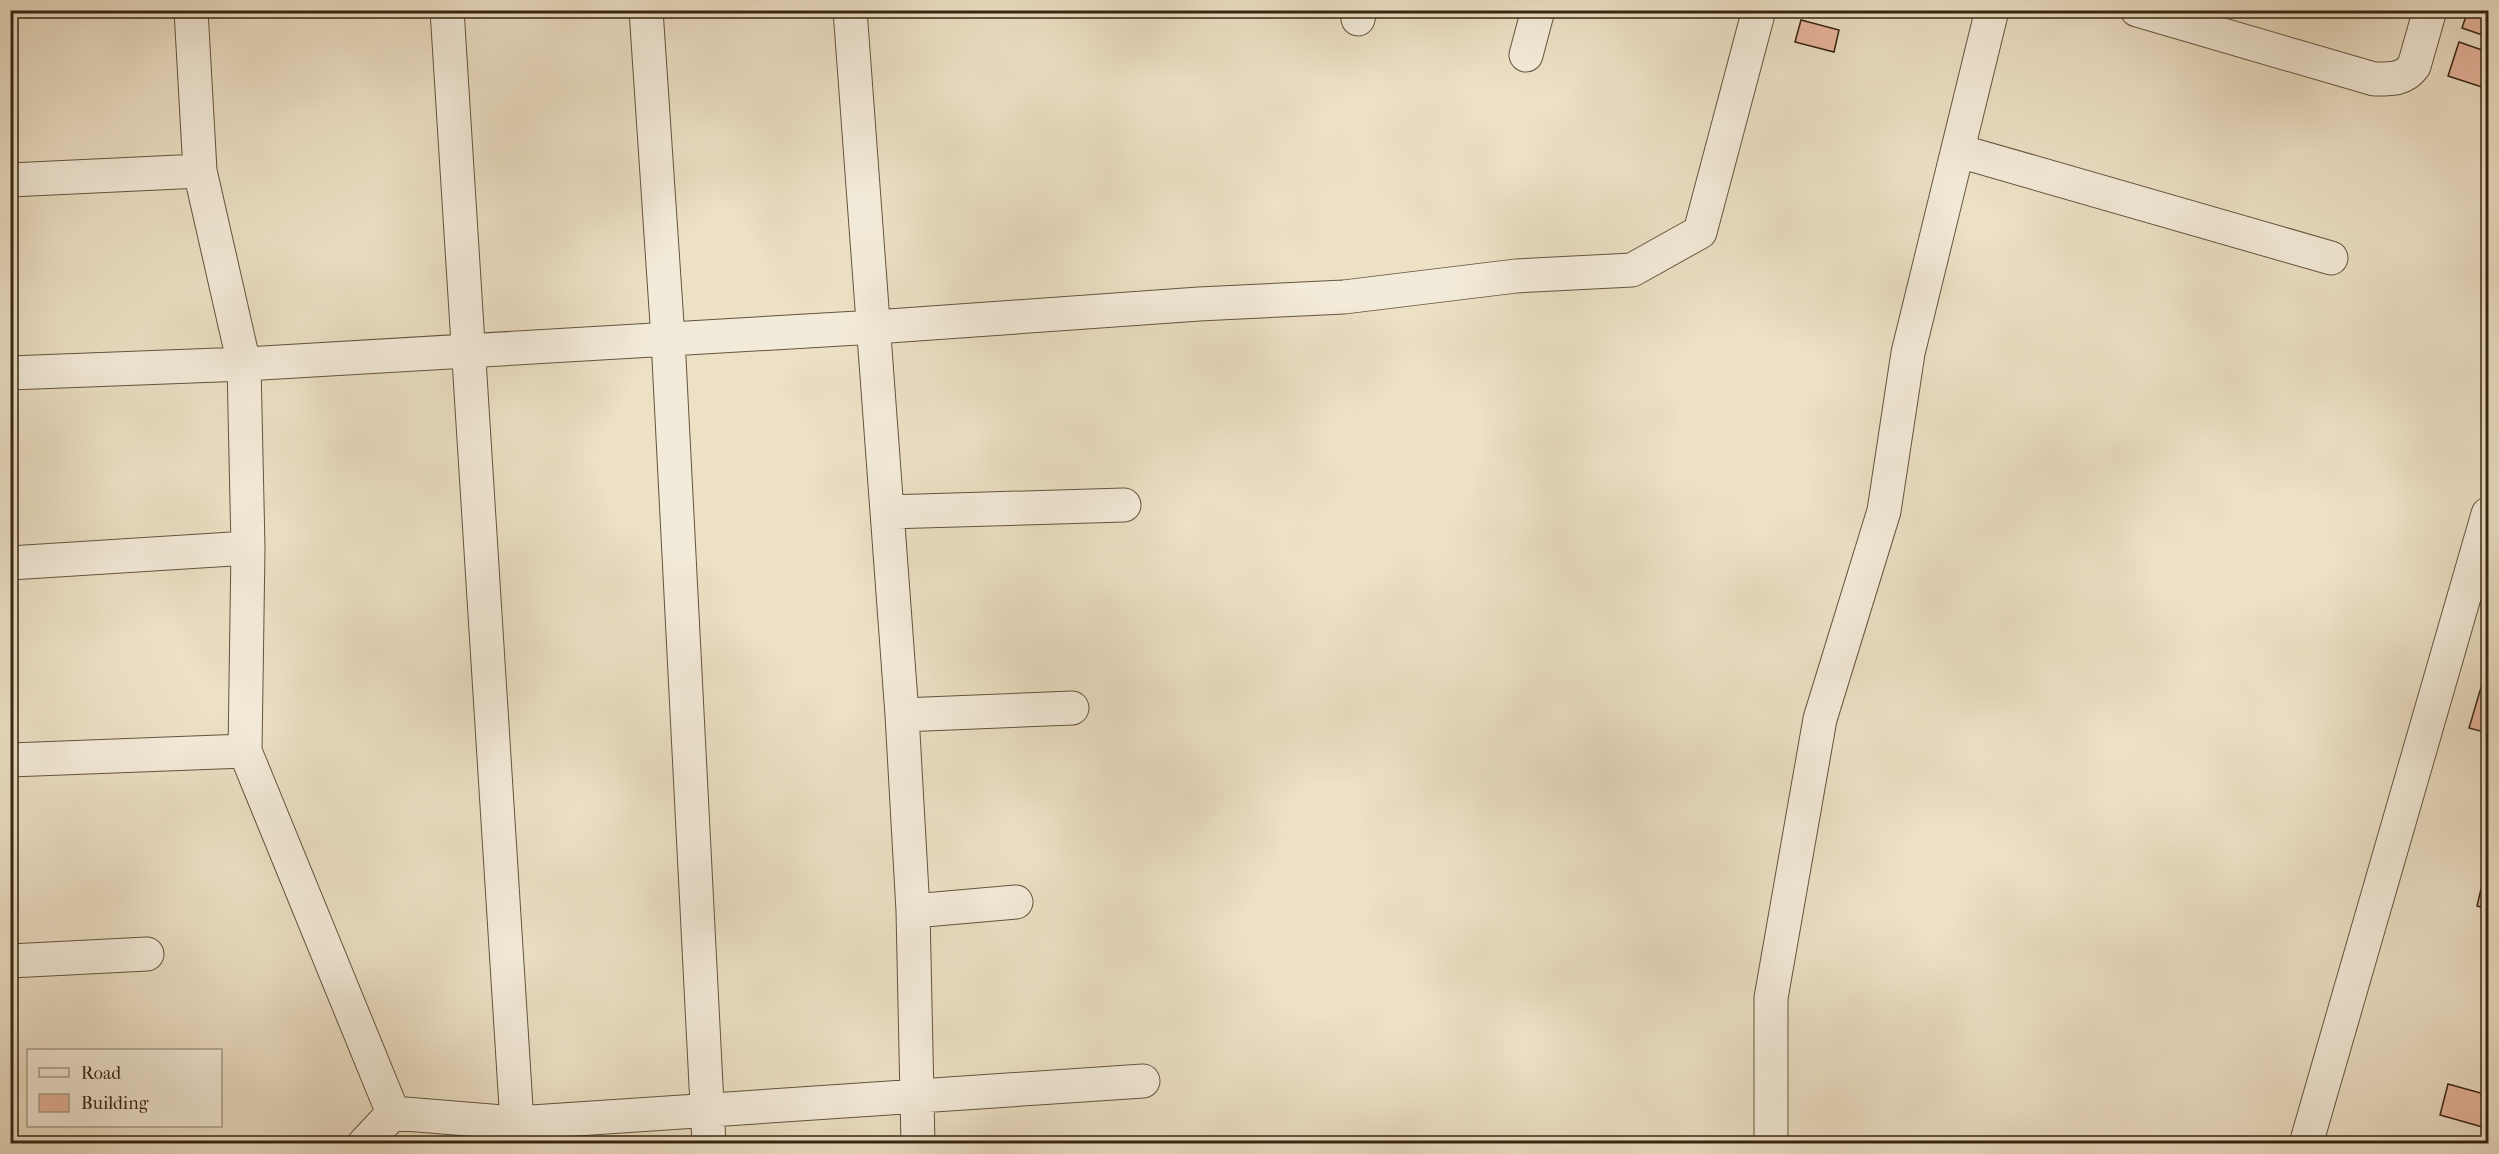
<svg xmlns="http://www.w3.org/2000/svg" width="2499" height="1154" viewBox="0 0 2499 1154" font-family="'IM FELL French Canon',serif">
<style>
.building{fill:#e7b59d;stroke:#362611;stroke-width:1.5}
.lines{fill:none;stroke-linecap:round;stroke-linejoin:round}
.minor-casing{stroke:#64543e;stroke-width:35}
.minor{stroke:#f3ebd9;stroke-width:33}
</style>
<rect width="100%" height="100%" fill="#ece0c5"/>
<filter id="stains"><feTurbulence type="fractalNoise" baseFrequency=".00333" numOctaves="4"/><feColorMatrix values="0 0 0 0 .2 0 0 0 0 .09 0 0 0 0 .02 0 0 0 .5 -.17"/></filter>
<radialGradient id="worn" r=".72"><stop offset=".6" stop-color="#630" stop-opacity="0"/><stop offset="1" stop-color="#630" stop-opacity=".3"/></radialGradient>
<path class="building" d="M2468,10h20v27l-26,-9z
M1801,20l38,10 -5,22 -39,-10z
M2459,42l29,10v37l-40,-13z
M2485,674l3,1v58l-19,-5z
M2482,885l6,2v22l-11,-3z
M2448,1084l40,11v23l-2,10 -46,-13z"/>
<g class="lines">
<g class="minor-casing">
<path id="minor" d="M191,10l9,161 44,193 4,184 -3,203 148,362 124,10 -70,-1113
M646,10l22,329 41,805
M850,10l52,705 11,196 5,233
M2137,10l237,69c16,0 30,1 40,-13l16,-56
M1358,19l2,-9
M1526,55l12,-45
M1959,151l372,107
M10,180l190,-9
M10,373l234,-9 631,-37 324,-23 145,-7 172,-21 116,-6 68,-38 59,-222
M887,512l237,-7
M10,563l238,-15
M902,715l170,-7
M10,760l235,-9
M913,911l103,-9
M10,961l137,-7
M364,1144l29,-31
M518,1144l-1,-21 626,-42
M1771,1144v-146l49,-279 64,-208 24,-158 84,-343
M2306,1144l182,-630"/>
</g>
<use href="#minor" class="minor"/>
</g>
<rect width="2499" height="1154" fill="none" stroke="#ece0c5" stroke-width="36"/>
<rect x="12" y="12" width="2475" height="1130" fill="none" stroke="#362611" stroke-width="3"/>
<rect x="18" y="18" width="2463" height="1118" fill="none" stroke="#362611" stroke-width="1.5"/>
<rect x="27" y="1049" width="195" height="78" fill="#f3ebd9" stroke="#a79c89" stroke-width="1.5"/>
<rect x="39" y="1068" width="30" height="9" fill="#f3ebd9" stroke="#a79c89" stroke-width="1.5"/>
<text x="81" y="1079" font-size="18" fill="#362611">Road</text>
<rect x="39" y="1094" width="30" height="18" fill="#e7b59d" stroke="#a79c89" stroke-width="1.5"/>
<text x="81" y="1109" font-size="18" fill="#362611">Building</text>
<rect width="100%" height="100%" filter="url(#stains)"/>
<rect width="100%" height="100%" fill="url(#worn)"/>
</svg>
